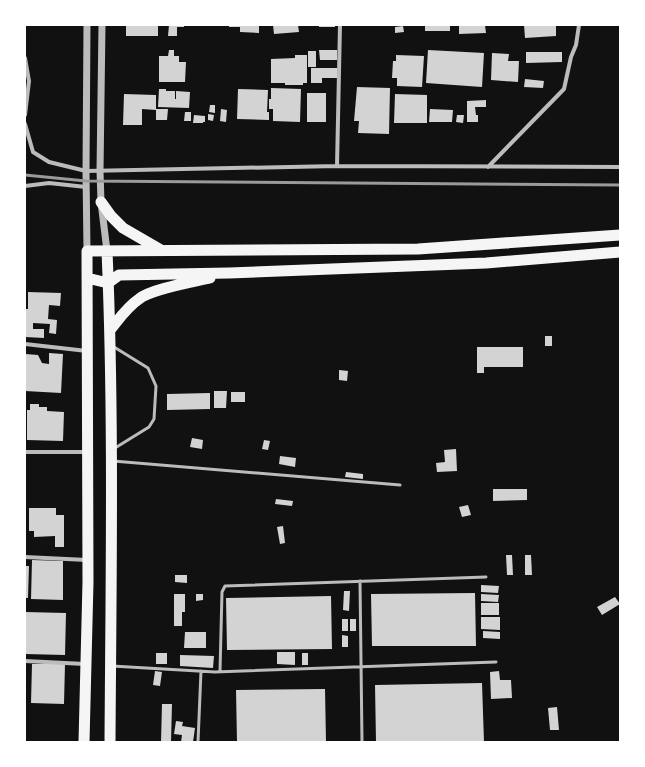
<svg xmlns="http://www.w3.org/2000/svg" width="645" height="767" viewBox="0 0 645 767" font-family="Poppins,sans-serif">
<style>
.building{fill:#d3d3d3}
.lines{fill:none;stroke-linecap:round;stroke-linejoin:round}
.service{stroke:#bcbcbc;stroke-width:3}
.minor{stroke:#bcbcbc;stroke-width:4}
.tertiary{stroke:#bcbcbc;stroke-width:7}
.trunk{stroke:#f5f5f5;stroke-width:11}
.rail{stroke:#9a9a9a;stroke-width:3}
</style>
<rect width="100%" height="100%" fill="#111"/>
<path class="building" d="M126,25h32v11h-32z
M169,25h15v2h-7v9h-9z
M229,25h30v8l-19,-1v-5h-11z
M273,25h25l1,7 -25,2z
M319,25h16v2h-16z
M425,25h25v6h-25z
M459,25h26l1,8 -27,1z
M524,25h32v11l-31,2z
M403,26l1,6 -9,1v-6z
M169,50h5v6h5v6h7l-1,20h-26v-26h9z
M319,50h18v10h-17z
M428,50l56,3 -2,34 -56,-4z
M308,51h8v16h-8z
M526,52h36v10l-36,1z
M492,53l17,1 -1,7h11l-1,21 -27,-2z
M295,55h12v28h-4v2h-18v-2h-14v-24l24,-1z
M396,55l28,1 -2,31 -25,-1v-8h-5l1,-17h3z
M311,68h26v10h-15v5h-11z
M525,79l19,2 -1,7 -19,-1z
M357,87l33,1 -1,46 -31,-1 1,-12h-5z
M271,88l30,1 -1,33 -27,-1v-12h-4v-10h2z
M159,89h7v2h9v8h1v-8l14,1 -1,16 -31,-1z
M238,89l30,1 -1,22h2v8l-32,-1z
M307,93h19v29h-19z
M124,94l32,1v15l-14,-1v16h-19z
M395,94l32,1v28h-33z
M486,100v7h-11l1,8h2v7h-11v-21z
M210,105h5v8l-6,-1z
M156,109h12l-1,11h-11z
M221,109l6,1 -1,12 -6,-1z
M430,109l23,1 -1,12h-23z
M185,112h6v9h-7z
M208,114l6,1 -1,6 -5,-1z
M194,115l11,1v6h-2v1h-10z
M457,115h7l-1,8 -7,-1z
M28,292l33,1 -1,13 -11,-1 -1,14 9,1 -1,14 -7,-1 1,-9 -17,-1v6h11v9l-19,-1v-28h3z
M545,336h7v10h-7z
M477,347h46v20h-39v6h-7z
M49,353l14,1 -2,39 -36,-2 1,-37 12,1 4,8 7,1z
M339,370l9,1 -1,10 -8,-1z
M214,391h13l-1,17h-12z
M231,392h14v10h-14z
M210,393v16l-43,1v-16z
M30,404h9v3h8v4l17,1 -1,29 -36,-1v-30h3z
M192,438l11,2 -1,9 -12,-2z
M264,440l6,1 -2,9 -6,-1z
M456,449l1,22 -20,1 -1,-9 9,-1 -1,-12z
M280,456l16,2 -1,9 -16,-3z
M346,472l17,2v5l-18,-2z
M493,489h34v11l-34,1z
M276,499l17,2 -1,5 -17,-2z
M468,505l3,10 -9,2 -3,-10z
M29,508h27v7h8v32h-9v-11l-21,1v-6h-5z
M283,526l2,17 -5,1 -3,-17z
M506,555h6l1,20h-6z
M525,555h6l1,20h-7z
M32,560l31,1v39l-32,-1z
M25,566h4l-1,32h-3z
M175,575h12v8l-12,-1z
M481,585l18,1 -1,7 -17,-1z
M344,591h6l-1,20 -6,-1z
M475,593l1,53h-104l-1,-52z
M174,594h11v18h-3v14h-8z
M196,594h7v6l-7,1z
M481,594l18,1 -1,7 -17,-1z
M331,596l1,53 -105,1 -1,-52z
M615,597l5,7 -18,11 -5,-8z
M481,603h18v12h-18z
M25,612l41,1 -1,42 -40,-1z
M481,617h19v13l-19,-1z
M342,619h6v12h-6z
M350,619h6v12h-6z
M483,631l17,1v7l-17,-1z
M185,632h21v16h-22z
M342,635l6,1v11h-6z
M277,652h18v13l-18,-1z
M156,653h11v11h-11z
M302,653h6v12h-6z
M180,655l34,1 -1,12 -33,-2z
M32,664h33l-1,40 -33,-1z
M155,671l7,1 -2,14 -7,-1z
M499,671l1,9h11l1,18 -21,1 -1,-27z
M482,683l2,59h-108l-1,-57z
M325,689l1,53h-89l-1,-52z
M162,704h10l-1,38h-10z
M557,707l2,23h-9l-2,-22z
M176,721l7,1 -1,4 13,2 -2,14h-12l1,-7 -8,-1z"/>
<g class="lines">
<path class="service" d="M114,347l34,21 8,18 -2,33 -5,8 -34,21
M113,461l287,24
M360,581l2,161
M112,666l103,6 281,-10
M220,671l2,-79 3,-6 261,-9
M198,742l3,-71"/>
<path class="minor" d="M25,58l4,23 -4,34
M25,124l8,28 16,10 37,9 251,-5 283,1
M337,166l3,-141
M488,167l76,-78 7,-32 5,-12 3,-20
M25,186l24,-3 37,4
M25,344l62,7
M25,452h62
M25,557l62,3
M25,661l60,3"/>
<path class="tertiary" d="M87,25l-1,146 1,80
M102,25l-2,146 1,31 6,49"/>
<path class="trunk" d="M101,202l10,14 12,12 38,22
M107,251c7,163 4,327 3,491
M87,278l21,5
M108,283l11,-8 110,-2 257,-10 134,-11
M110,330c9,-11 17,-23 29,-31 12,-10 54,-17 71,-21
M84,742l4,-160 -1,-331 331,-2 202,-14"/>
<path class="rail" d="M25,175l61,6 534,4"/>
</g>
<rect width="645" height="767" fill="none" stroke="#ffffff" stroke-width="52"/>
</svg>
